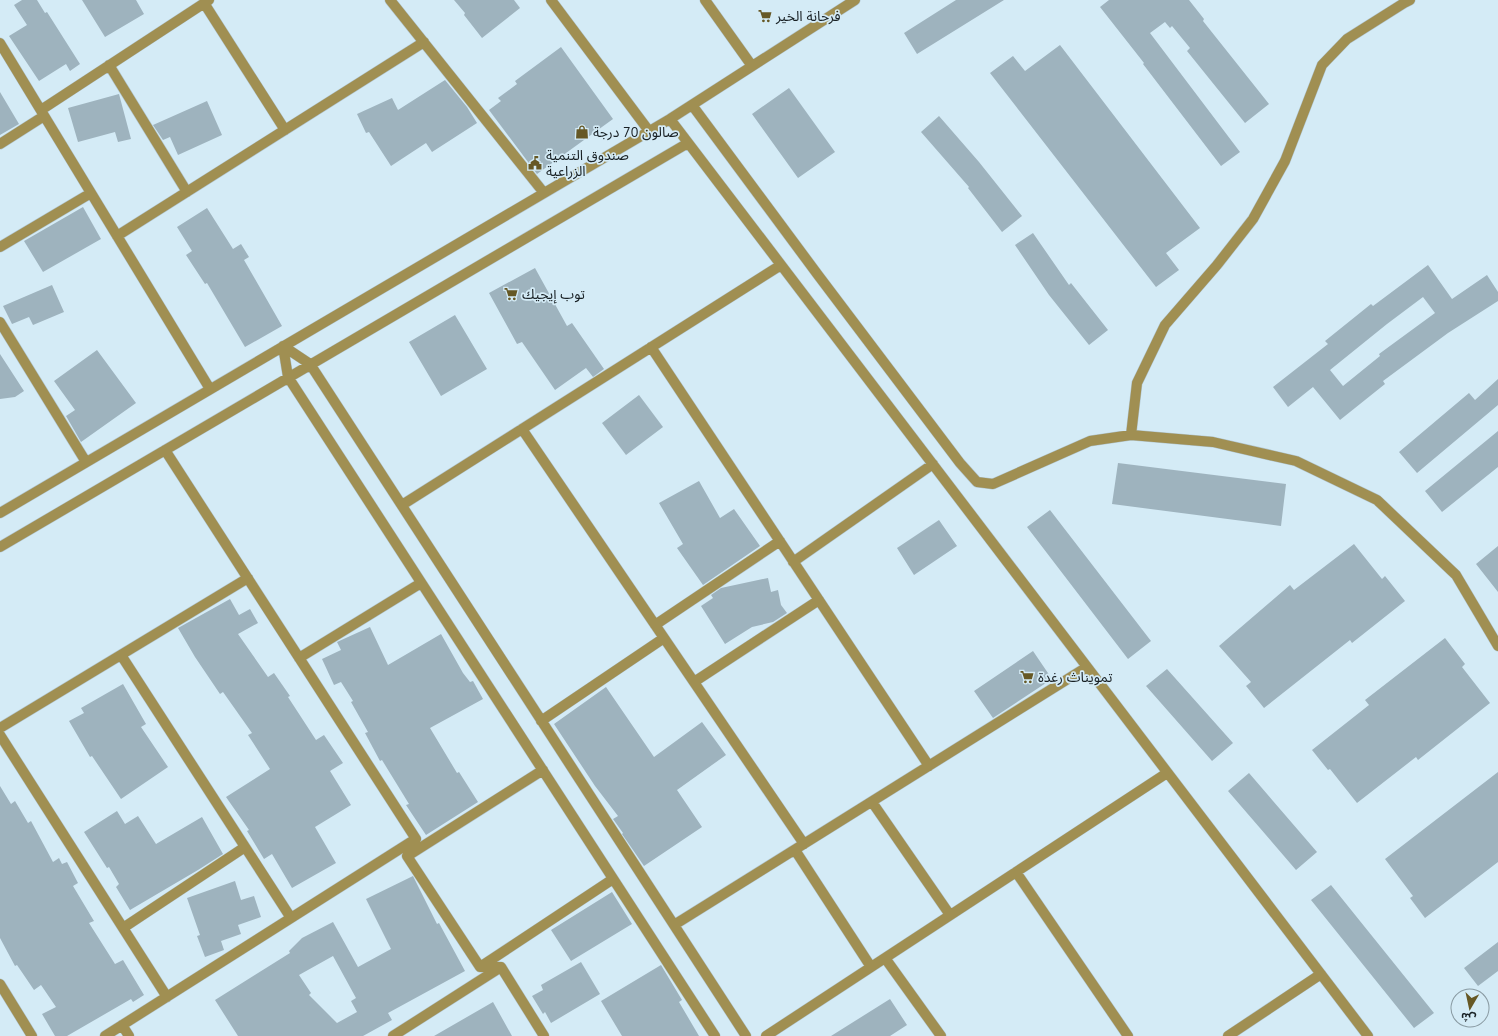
<svg xmlns="http://www.w3.org/2000/svg" width="1498" height="1036" viewBox="0 0 1498 1036" font-family="'PT Sans','Noto Sans Arabic',sans-serif">
<style>
.building{fill:#9eb3be;fill-rule:evenodd}
.lines{fill:none;stroke-linecap:round;stroke-linejoin:round}
.street-casing{stroke:#b2c6d0;stroke-width:11}
.street{stroke:#a08f52;stroke-width:10}
.labels{text-anchor:middle;stroke-width:3.5;stroke-linejoin:round;paint-order:stroke}
.poi-label{font-size:14px;fill:#182024;stroke:#d4ebf6;text-anchor:start}
</style>
<rect width="100%" height="100%" fill="#d4ebf6"/>
<path class="building" d="M22,0h15l8,13 2,-1 33,52 -10,7 -4,-7 -27,17 -30,-45 18,-11 -13,-20z
M82,0h54l8,14 -39,23z
M454,0h60l6,8 -38,30 -18,-23 1,-2z
M956,0h48l-87,54 -13,-21z
M1109,0h80l15,19 -1,2 66,83 -24,19 -58,-72 3,-3 -18,-22 -2,2 -5,-6 -15,11 90,119 -19,14 -78,-102 1,-1 -44,-56z
M1060,45l140,183 -34,25 13,17 -23,17 -166,-214 23,-17 12,15z
M561,47l52,72 -76,55 -48,-64 12,-9 -3,-3 19,-14 -2,-3z
M445,80l22,27 10,16 -45,29 -6,-9 -35,23 -22,-34 -3,1 -9,-19 35,-16 6,12z
M789,88l46,64 -37,26 -46,-64z
M0,92l19,32 -19,11z
M119,94l12,45 -13,3 -3,-10 -37,10 -10,-34z
M207,101l15,34 -44,20 -8,-18 -7,3 -10,-15z
M939,116l40,46 43,54 -20,16 -34,-44 1,-1 -48,-55z
M83,207l18,32 -58,33 -19,-31z
M207,208l26,41 8,-5 8,13 -5,3 38,66 -37,21 -38,-64 -2,1 -19,-29 6,-4 -15,-24z
M1033,233l36,52 2,-2 37,47 -19,15 -40,-50 -34,-50z
M1428,265l24,34 35,-24 11,17v9l-50,32 -65,48 2,3 -45,36 -27,-33 -25,20 -15,-20 55,-43 -3,-3 46,-37 2,2zM1423,297l12,16 -56,41 1,2 -37,30 -13,-16 57,-46z
M535,268l32,58 5,-3 32,46 -11,8 -7,-9 -31,22 -33,-48 -5,2 -28,-51z
M52,285l12,27 -31,13 -4,-8 -17,7 -9,-18z
M455,315l32,54 -46,27 -32,-54z
M97,350l39,53 -55,39 -15,-26 9,-6 -21,-29z
M0,354l24,37 -9,6 -15,2z
M1498,379v26l-81,68 -18,-21 70,-59 6,7z
M639,395l24,32 -37,28 -24,-32z
M1498,431v36l-56,45 -17,-21z
M1118,463l168,21 -5,42 -169,-22z
M699,481l21,37 14,-9 26,37 -57,39 -26,-37 6,-4 -24,-41z
M1050,510l101,131 -23,18 -101,-132z
M939,520l18,26 -43,29 -17,-27z
M1354,544l28,35 3,-3 20,25 -53,42 -2,-3 -86,68 -18,-22 5,-4 -32,-36 71,-61 4,5z
M1498,546v46l-22,-28z
M768,578l3,14 7,-2 3,15 6,8 -14,9 -21,5 -27,17 -24,-38 12,-8 -2,-3 10,-7z
M230,599l9,16 11,-6 8,14 -20,11 30,43 6,-4 16,23 -2,1 28,43 8,-5 19,28 -13,8 21,34 -36,22 21,36 -44,25 -20,-34 -8,5 -17,-28 2,-1 -23,-33 44,-28 -22,-34 4,-2 -29,-41 -3,2 -25,-37 -17,-29z
M370,627l18,38 53,-31 22,39 7,9 3,-1 10,18 -53,29 27,45 2,-1 19,30 -52,33 -20,-30 3,-1 -27,-44 -2,1 -15,-28 3,-1 -17,-30 2,-1 -12,-19 -7,3 -12,-26 19,-9 -4,-8z
M1445,638l20,26 -3,3 28,36 -72,57 -2,-3 -59,46 -27,-34 -2,1 -16,-20 57,-45 -4,-5z
M1033,651l19,28 -59,39 -19,-27z
M1167,669l66,74 -21,18 -66,-75z
M123,684l23,40 -5,3 27,40 -47,32 -29,-43 -2,1 -21,-36 15,-8 -3,-5z
M606,687l48,70 48,-35 24,33 -49,35 25,37 -58,39 -22,-32 1,-1 -10,-14 5,-3 -23,-30 -41,-62z
M1498,772v90l-73,56 -15,-20 3,-2 -28,-37z
M1249,773l68,79 -21,18 -68,-79z
M0,786l11,18 4,-3 13,22 3,-2 22,41 6,-4 3,6 5,-2 11,21 -5,3 21,35 -5,2 26,41 8,-4 21,35 -11,7 -2,-3 -64,37h-12l-13,-22 14,-7 -15,-22 -7,5 -17,-25 -2,1 -15,-28z
M117,811l8,13 13,-8 18,28 46,-27 21,37 -25,16 -68,40 -14,-23 3,-3 -10,-17 -2,1 -23,-36z
M413,876l24,48 2,-1 26,48 -77,42 4,7 -29,16h-125l-23,-36 75,-47 -1,-2 13,-13 31,-16 25,45 33,-18 -25,-50zM333,956l23,42 -5,3 6,11 -20,11 -28,-28 2,-2 -12,-18z
M235,881l6,19 13,-4 7,21 -23,8 3,9 -20,7 3,9 -19,7 -8,-21 3,-1 -13,-37z
M1331,885l103,128 -20,15 -103,-128z
M612,892l20,32 -61,37 -20,-31z
M1498,942v29l-20,15 -14,-18z
M581,962l19,32 -49,29 -6,-11 -2,2 -11,-18 11,-6 -2,-5z
M661,965l21,35 -3,2 20,34h-77l-21,-35z
M890,999l17,26 -17,11h-59z
M493,1002l19,34h-78z"/>
<g class="lines">
<g class="street-casing">
<path id="street" d="M390,0l154,193
M551,0l98,131
M705,0l47,66
M204,3l81,127
M0,43l210,346
M109,65l78,127
M692,105l126,170 142,188 17,19 16,2 97,-43 41,-6 82,7 83,19 81,39 79,75 42,71
M41,110l168,-110
M670,119l698,917
M0,144l44,-28
M117,236l307,-194
M0,247l91,-54
M0,322l86,140
M651,347l278,419
M522,429l282,415
M1131,435l6,-52 28,-58 52,-60 36,-46 32,-58 37,-96 25,-26 57,-36 6,-3
M165,450l251,389 -9,17 73,111h21l43,69
M402,505l379,-240
M0,513l670,-394 185,-119
M0,547l688,-404
M793,562l140,-98
M655,625l125,-84
M121,655l170,263
M299,658l122,-75
M694,682l125,-82
M541,721l123,-83
M0,728l248,-150
M0,735l167,262
M872,802l78,113
M795,850l76,117
M409,855l134,-85
M1016,872l112,164
M674,925l413,-258
M123,928l122,-81
M885,958l56,78
M480,967l133,-88
M0,984l32,52
M122,1025l7,11
M105,1036l309,-196
M393,1036l108,-69
M715,1036l-427,-659 -5,-31 27,18 436,672
M766,1036l401,-263
M1228,1036l93,-62"/>
</g>
<use href="#street" class="street"/>
</g>
<defs>
<g id="supermarket-bare" transform="scale(1.08)"><path d="M-6-5.5h2.5l.6 2H6L4.5 2H-2.5L-4.4-4H-6ZM-1.5 3.2a1.3 1.3 0 1 0 .1 0ZM3 3.2a1.3 1.3 0 1 0 .1 0Z" fill="#665825" stroke="#d4ebf6" stroke-width="2.5" paint-order="stroke"/></g>
<g id="shop-bare" transform="scale(1.08)"><path d="M-5-2.5h2.3a2.7 3.5 0 0 1 5.4 0H5L5.5 6h-11ZM-1.5-2.5h3a1.5 2.3 0 0 0-3 0Z" fill="#665825" stroke="#d4ebf6" stroke-width="2.5" paint-order="stroke"/></g>
<g id="civic-bare" transform="scale(1.08)"><path d="M-.6-6.5H3V-4.5H.6V-3L4-1V1h2V6H-6V1h2V-1L-.6-3ZM-1.2 2.5V6h2.4V2.5Z" fill="#665825" stroke="#d4ebf6" stroke-width="2.5" paint-order="stroke"/></g>
</defs>
<g fill-rule="evenodd">
<use href="#supermarket-bare" x="765" y="16"/>
<use href="#shop-bare" x="582" y="132"/>
<use href="#civic-bare" x="535" y="163"/>
<use href="#supermarket-bare" x="511" y="294"/>
<use href="#supermarket-bare" x="1027" y="677"/>
</g>
<g class="labels">
<g class="poi-label">
<text x="776" y="21">فرحانة الخير</text>
<text x="593" y="137">صالون 70 درجة</text>
<text x="546" y="160">صندوق التنمية<tspan x="546" dy="16">الزراعية</tspan></text>
<text x="522" y="299">توب إيجيك</text>
<text x="1038" y="682">تمويناث رغدة</text>
</g>
</g>
<g transform="translate(1470 1008) rotate(189)"><circle r="19" fill="#d4ebf6" stroke="#899aa2"/>
<path d="M0-3L7 15L0 10L-7 15Z" fill="#665825"/>
<text y="-6" font-size="11" font-weight="bold" text-anchor="middle" fill="#182024">ش</text>
</g>
</svg>
